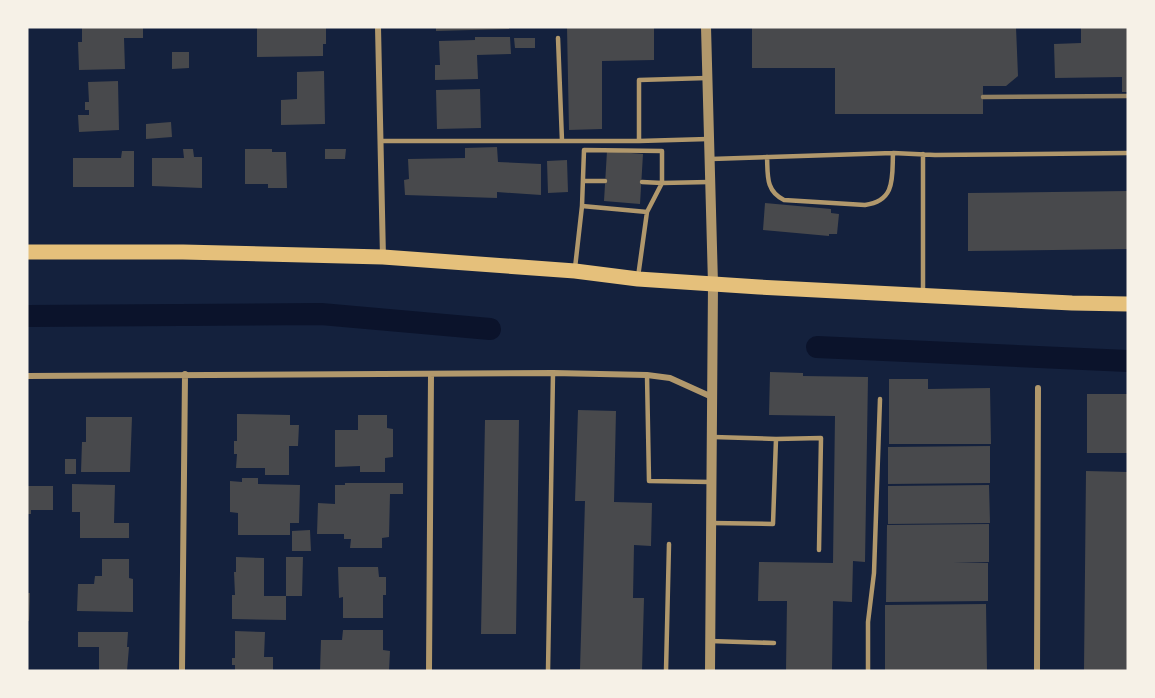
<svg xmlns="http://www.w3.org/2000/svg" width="1155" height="698" viewBox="0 0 1155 698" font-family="'Roboto Condensed',sans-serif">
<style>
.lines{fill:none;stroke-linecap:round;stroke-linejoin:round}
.canal{stroke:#0b132b;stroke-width:22}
.building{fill:#48494c}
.service{stroke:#b1986c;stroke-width:4.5}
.minor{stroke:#b1986c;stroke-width:6}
.tertiary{stroke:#b1986c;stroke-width:10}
.primary{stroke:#e5c07b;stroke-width:15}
.rail{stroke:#918062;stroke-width:4.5}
</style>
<rect width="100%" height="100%" fill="#14213d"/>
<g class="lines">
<path class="canal" d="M27,316l294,-2 169,15
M817,347l311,14"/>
</g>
<path class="building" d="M82,27h61v11h-19l1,31 -46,1 -1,-28h4z
M326,27v17h-3v12l-66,1v-29z
M436,27h73v2l-73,2z
M567,27h87v33l-52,1v68l-33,1z
M752,27h264l2,49 -12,10h-23v28h-148v-46h-83z
M1081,27h47v65h-6v-15l-67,1 -1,-34 27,-1z
M475,37h35l1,17 -34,1 1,24 -43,1v-15h5l-1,-24 36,-1z
M514,38h21v10h-20z
M172,52h17v16l-17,1z
M324,71l1,53 -44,1v-25l16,-1v-27z
M118,81l1,49 -40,2 -1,-17h11v-5h-4v-8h4l-1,-20z
M480,89l1,39 -44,1 -1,-39z
M171,122l1,15 -26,2v-15z
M497,147l1,15 43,2v31l-44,-3v6l-92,-3 -1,-15 5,-1 -1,-20 57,-1v-10z
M183,149h10l1,8h8v31l-50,-2v-28h32z
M245,149h27v3h14l1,36h-19v-4h-23z
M325,149h21l-1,10h-20z
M122,151h12v36h-61v-29h48z
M607,151l36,3 -3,50 -36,-3z
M567,160l1,32 -20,1 -1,-32z
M1128,191v58l-160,2v-58z
M765,203l66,6v4l8,1 -2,20h-8v2l-66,-6z
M770,372l33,1v3l65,1 -3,185 -12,-1 -1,41 -19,-1 -1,70h-46l1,-70h-29l1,-39 74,1 2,-147 -66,-1z
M889,379h39v10l62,-1 1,56h-102z
M1087,394h41v59h-41z
M578,410l38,1 -2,91 38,1 -1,43 -17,-1 -1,53h11l-2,73h-72v-2h10l5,-168h-10z
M237,414l53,1v10h9l-1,21h-9v29h-24v-7h-29l1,-14h-3v-13h3z
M358,415h29v13l6,1v28l-8,1v14h-25v-6l-25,1v-37h23z
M86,417h46l-2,55h-49l1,-30h4z
M485,420h34l-3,214h-35z
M990,446v37l-102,1v-37z
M65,459h11v15h-11z
M1086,471l42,1v199h-44z
M242,478h16v6l42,1 -1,38h-9v12h-52v-22l-8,-1v-31l12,1z
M345,483h58v11h-13l-1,43 -7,1v10h-32l1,-9h-7v-5h-27l1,-31 17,1v-19h10z
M72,484l43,1 -1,38h15v15h-49v-26h-8z
M989,485l1,38 -102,1v-38z
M27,486h26v24h-22v4h-4z
M989,524v38l-36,1h35v38l-102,1 1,-77z
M310,530l1,21h-19v-20z
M236,557l28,1v38h22v24l-54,-1v-24h3l-1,-23h2z
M286,557h17l-1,39h-16z
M102,559h27v19l4,1v33l-56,-1 1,-27h16l1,-8h7z
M338,567h40l1,10h7v18h-3v23h-40v-21l-4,1z
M27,593h3l-1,28h-2z
M986,604l1,67h-102v-66z
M343,630h40v20l7,1 -1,20h-69l1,-31h21z
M235,631l30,1 -1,25h9v14h-38v-6h-3v-7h3z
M78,632h50l-1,15h2l-2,24h-28v-24h-21z"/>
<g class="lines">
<path class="service" d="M558,38l4,103h77
M707,78l-68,2v61l69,-2
M381,141h181
M923,154v138
M767,157c1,17 -2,34 17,43l81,5c31,-4 27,-28 28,-52
M711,159l182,-6 42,2 193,-2
M583,181h22
M642,182l20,1 -15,29
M582,206l65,6 -9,65
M575,268l7,-62 2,-56 78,1v32l47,-1
M647,375l2,106 62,1
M776,439l45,-1 -2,112
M711,523l62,1 3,-85 -63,-2
M710,641l64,2
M548,671l5,-298
M666,671l3,-127
M868,671v-49l6,-49 6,-174"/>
<path class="minor" d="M378,27l5,230
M27,376l526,-3 94,2 23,3 42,19
M182,671l3,-297
M429,671l2,-297
M1037,671l1,-283"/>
<path class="tertiary" d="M706,27l7,257 -3,387"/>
<path class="primary" d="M27,252h156l200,5 192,14 63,8 121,8 313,16 56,1"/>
<path class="rail" d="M983,97l145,-1"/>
</g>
<rect width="1155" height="698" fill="none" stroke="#f6f1e7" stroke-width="57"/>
</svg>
